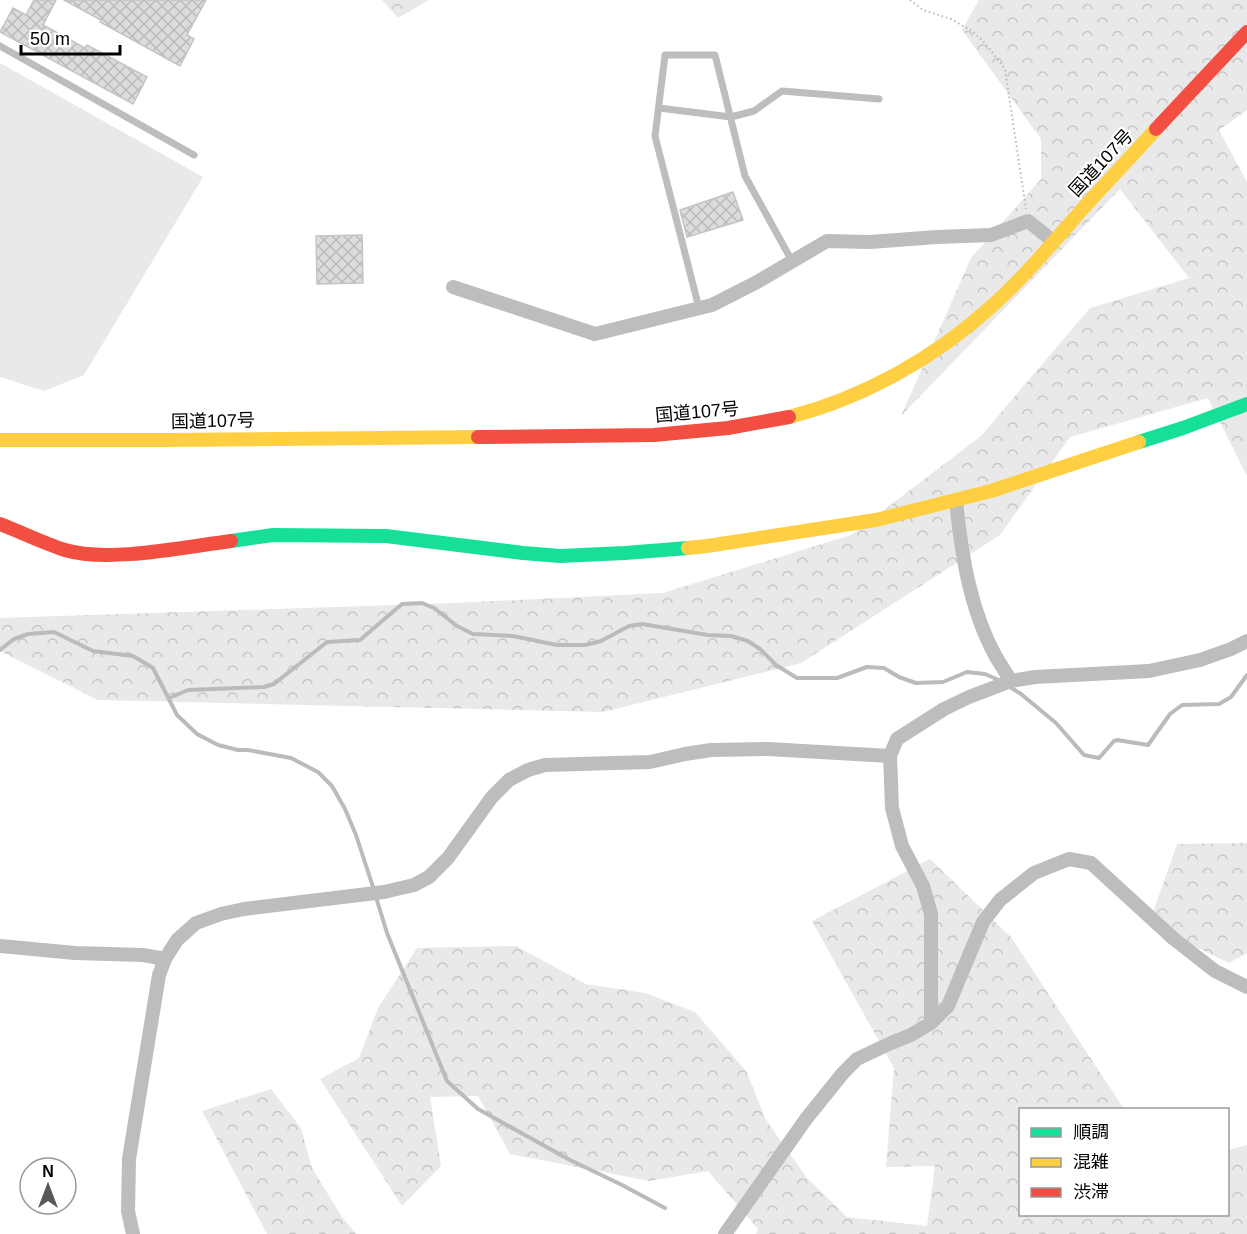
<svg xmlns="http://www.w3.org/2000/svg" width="1247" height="1234" viewBox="0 0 1247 1234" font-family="Helvetica,'Noto Sans JP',sans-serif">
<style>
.forest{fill:url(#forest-crowns)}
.garden{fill:#e9e9e9}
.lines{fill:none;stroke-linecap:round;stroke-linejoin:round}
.stream{stroke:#bbb;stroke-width:4}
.building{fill:url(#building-cross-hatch);stroke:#c4c4c4;stroke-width:1.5}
.path{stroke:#b8b8b8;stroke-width:2;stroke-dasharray:1.5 3;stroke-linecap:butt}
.lane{stroke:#bdbdbd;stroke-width:7}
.street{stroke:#bdbdbd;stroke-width:14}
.fast{stroke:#16e098;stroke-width:14}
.slow{stroke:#ffcf43;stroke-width:14}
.jam{stroke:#f24e42;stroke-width:14}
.labels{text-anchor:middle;stroke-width:4.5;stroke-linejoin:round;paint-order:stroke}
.street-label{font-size:18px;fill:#000;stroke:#fff}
</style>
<defs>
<pattern id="forest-crowns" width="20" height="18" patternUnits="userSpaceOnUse" patternTransform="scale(1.5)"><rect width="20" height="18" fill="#e9e9e9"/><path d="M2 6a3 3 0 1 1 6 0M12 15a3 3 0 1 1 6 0" fill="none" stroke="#c6c6c6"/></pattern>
<pattern id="building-cross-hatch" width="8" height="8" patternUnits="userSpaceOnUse" patternTransform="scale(1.5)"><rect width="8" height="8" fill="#dcdcdc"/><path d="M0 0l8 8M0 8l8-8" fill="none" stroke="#bbb"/></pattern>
</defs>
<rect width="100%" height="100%" fill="#fff"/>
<path class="forest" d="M382,0h47l-31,18z
M979,0h268v110l-28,20 28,52v294l-39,-78 -138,39 -70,98 -199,128 -198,49 -505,-12 -98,-49v-33l455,-15 208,-10 188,-58 130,-99 109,-128 99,-30 -69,-89 -219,227 70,-158 70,-79v-40l-79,-109z
M1247,843v110l-18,10 -80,-39 28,-80z
M930,859l81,78 113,172 -104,1v104h208v-64l19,-5v89h-491l2,-5 -50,-58 -59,10 -139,-27 -32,-58 -48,1 11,69 -39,40 -82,-127 39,-21 19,-50 39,-60 99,-2 70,38 59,9 50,19 51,59 20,49 41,58 40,39 80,9 8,-60 -49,1 8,-99 -82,-147z
M271,1089l30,39 11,40 30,49 14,17h-89l-65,-123z"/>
<path class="garden" d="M0,63l203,114 -119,198 -40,16 -44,-14z"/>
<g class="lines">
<path class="stream" d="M0,650l14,-11 14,-5 26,-2 39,19 40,5 20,12 24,47 20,19 21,11 20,5h10l43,8 27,14 14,14 13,23 11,26 18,55
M1010,687l11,7 35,29 28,32 15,3 15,-17 3,-1 31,5 22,-31 12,-9 37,-1 12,-7 16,-22
M169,698l19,-8 76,-3 10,-3 53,-42 33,-2 42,-36 20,-1 12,5 23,18 16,8 40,2 44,9h28l16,-4 28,-15 13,-2 66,11 23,1 17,5 12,8 16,16 21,13h40l30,-11 17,1 15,9 17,6 27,-1 24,-10 18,2 16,7
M376,897l11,36 60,148 31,28 92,51 52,25 43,23"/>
</g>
<path class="building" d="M34,0h22l-13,25 42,23 2,-3 60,32 -14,27 -133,-72 13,-24 13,7z
M64,0h142l-19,35 7,4 -14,27 -80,-44 1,-2z
M733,192l10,28 -56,17 -7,-27z
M362,235l1,48 -46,1 -1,-48z"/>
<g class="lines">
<path class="path" d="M910,0l13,10 28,9 21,12 13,12 20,26 21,140"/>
<path class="lane" d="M0,46l194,109
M659,108l72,9 23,-6 28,-20 97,8
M699,308l-44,-172 10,-81h50l30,121 47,85"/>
<path class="street" d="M453,287l142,47 117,-29 45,-23 70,-41 43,1 67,-5 54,-2 37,-14 25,20
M956,500c5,53 14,110 40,157 5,8 10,16 15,24
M0,946l75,7 68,2 22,4
M931,1023v-109l-8,-28 -21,-40 -10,-38 -2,-52 7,-17 47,-30 25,-12 42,-16 24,-4 114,-6 51,-11 31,-11 16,-8
M133,1234l-5,-23 1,-52 30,-184 6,-16 12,-19 19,-17 25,-9 23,-5 140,-17 30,-7 15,-8 19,-19 44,-61 17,-17 19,-10 17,-5 105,-3 35,-8 26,-4 57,-1 122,7
M725,1234l81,-115 37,-46 14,-14 34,-16 20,-8 20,-12 17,-17 35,-84 17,-22 34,-27 35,-14 22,4 83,76 41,32 32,16"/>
<path class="fast" d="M1139,442l44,-14 64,-24
M231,541l42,-6 113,1 137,17 37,3 65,-3 63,-5"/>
<path class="slow" d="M789,417c74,-19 146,-59 203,-111 31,-28 59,-61 87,-93 25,-28 52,-56 77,-84
M0,440h166l312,-3
M688,548l19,-2 169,-26 115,-29 148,-49"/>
<path class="jam" d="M1156,129l91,-97
M478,437l176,-2 74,-7 61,-11
M0,524c21,8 43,19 65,26 44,13 119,-3 166,-9"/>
</g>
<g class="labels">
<g class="street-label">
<text transform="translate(1101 163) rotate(-47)" y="6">国道107号</text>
<text transform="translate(697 412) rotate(-5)" y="6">国道107号</text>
<text transform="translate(213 421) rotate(-1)" y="6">国道107号</text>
</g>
</g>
<rect x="1019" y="1108" width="210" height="108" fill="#ffffff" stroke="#999999" stroke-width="1.5"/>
<rect x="1031" y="1128" width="30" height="9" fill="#16e098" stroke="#999999" stroke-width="1.5"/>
<text x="1073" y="1138" font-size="18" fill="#000000">順調</text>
<rect x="1031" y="1158" width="30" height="9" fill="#ffcf43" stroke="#999999" stroke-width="1.5"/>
<text x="1073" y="1168" font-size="18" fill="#000000">混雑</text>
<rect x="1031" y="1188" width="30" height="9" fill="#f24e42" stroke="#999999" stroke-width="1.5"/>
<text x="1073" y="1198" font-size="18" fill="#000000">渋滞</text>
<g transform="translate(48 1186)"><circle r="28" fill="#ffffff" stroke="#999999" stroke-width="1.5"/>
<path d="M0-4.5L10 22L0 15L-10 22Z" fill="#595959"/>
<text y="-9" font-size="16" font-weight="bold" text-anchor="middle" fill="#000000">N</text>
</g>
<path d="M21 45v9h99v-9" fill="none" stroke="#000000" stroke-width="3"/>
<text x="30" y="45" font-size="18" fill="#000000" stroke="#ffffff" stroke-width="4.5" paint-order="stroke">50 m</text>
</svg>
